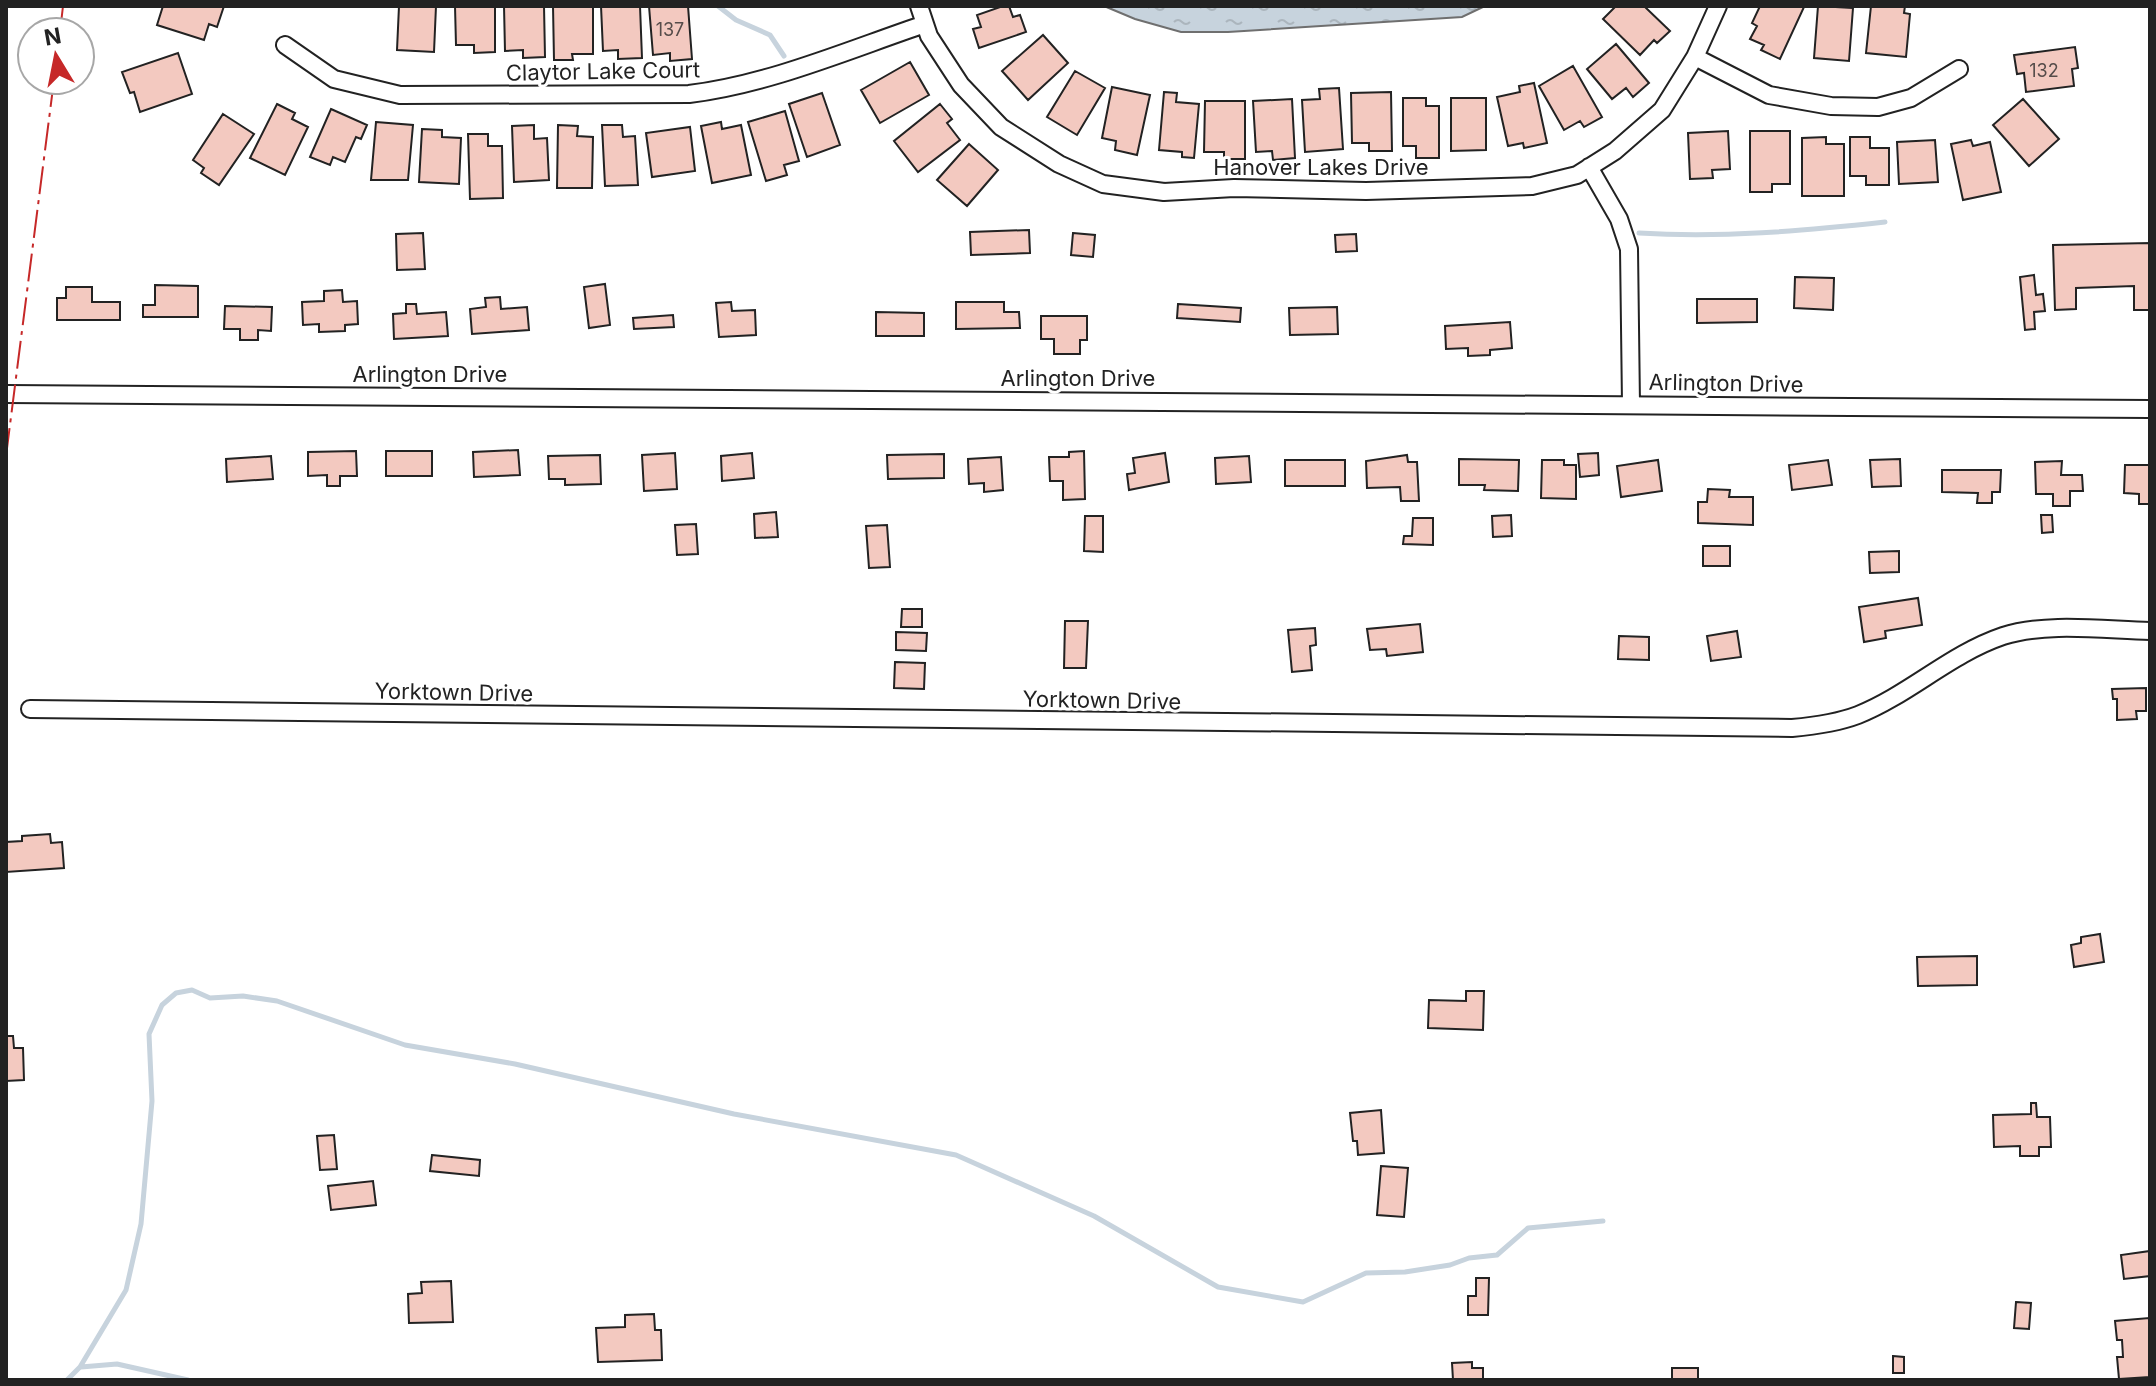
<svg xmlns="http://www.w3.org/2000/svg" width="2156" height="1386" viewBox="0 0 2156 1386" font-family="Inter,sans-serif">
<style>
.water{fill:url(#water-ripples);stroke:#6f6f6f;stroke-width:2}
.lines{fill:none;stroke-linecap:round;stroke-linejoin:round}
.stream{stroke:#c7d3dd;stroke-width:5}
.building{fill:#f3c9c0;stroke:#222;stroke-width:2}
.street-casing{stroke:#222;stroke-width:20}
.street{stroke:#fff;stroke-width:16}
.power{stroke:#c62828;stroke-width:2;stroke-dasharray:28 6 4 6;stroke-linecap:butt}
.labels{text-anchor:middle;stroke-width:6;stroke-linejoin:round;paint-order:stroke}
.number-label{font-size:18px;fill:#564c4a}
.street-label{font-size:22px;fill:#222;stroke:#fff}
</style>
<defs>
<pattern id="water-ripples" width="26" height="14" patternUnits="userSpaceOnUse" patternTransform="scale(2)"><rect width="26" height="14" fill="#c7d3dd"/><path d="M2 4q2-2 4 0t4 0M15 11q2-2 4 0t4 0" fill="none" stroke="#abb5bd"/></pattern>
</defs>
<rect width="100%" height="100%" fill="#fff"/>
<path class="water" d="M1104,6h381l-23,11 -234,15h-47l-46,-13z"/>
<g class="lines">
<path class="stream" d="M718,6l18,14 34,15 14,21
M1639,233c83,5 163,-2 246,-11
M81,1367l36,-3 71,16
M67,1380l13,-13 46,-77 15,-66 11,-123 -3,-67 13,-29 14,-12 16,-3 18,8 33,-2 34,5 128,44 110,19 219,50 222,41 138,61 124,71 85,15 63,-29 39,-1 45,-7 19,-7 28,-3 31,-27 75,-7"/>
</g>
<path class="building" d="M163,6h61l-7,21 -8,-3 -5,16 -47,-15z
M399,6h37l-2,46 -37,-2z
M455,6h40v46l-21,1v-8h-18z
M504,6h40l1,51 -22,1v-8l-18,1z
M553,6h40v48h-21l1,6h-19z
M601,6h39l2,52 -24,1v-9l-15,1z
M649,6h39l4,53 -22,2v-8l-17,2z
M1003,6h6l4,11 7,-2 6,17 -47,16 -6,-19 8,-2 -4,-12z
M1616,6h28l26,25 -13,12 -3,-3 -14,15 -37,-36z
M1760,6l44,1 -24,52 -19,-9 3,-5 -14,-6 7,-13 -5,-3z
M1818,6l35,2 -4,53 -35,-3z
M1871,6h34l-1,7 6,1 -4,43 -40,-4z
M1043,35l25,28 -40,37 -26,-29z
M1616,44l33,39 -16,14 -7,-9 -14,11 -25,-30z
M2075,47l3,21 -6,1 2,17 -48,6 -2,-19 -7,1 -3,-19z
M178,53l14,41 -52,18 -6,-20 -4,1 -8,-21z
M910,62l19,33 -49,28 -19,-33z
M1573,66l29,51 -18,10 -4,-6 -16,9 -25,-44z
M1075,71l30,17 -28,47 -30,-18z
M1534,83l13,60 -23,5 -1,-5 -15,3 -11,-49 23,-5 -1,-6z
M1112,87l38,8 -13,60 -22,-5 1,-9 -14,-3z
M1339,88l4,61 -38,3 -3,-52 18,-1 -1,-10z
M1164,92l13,1 -1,9 23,2 -5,54 -12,-1v-5l-23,-2z
M1391,92l1,59h-23v-8h-17l-1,-50z
M822,93l18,52 -33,12 -18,-53z
M1403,98h23v8h13v52h-23v-12h-13z
M1451,98h35v52l-35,1z
M1292,99l3,59 -22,2 -1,-9 -16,1 -3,-51z
M2023,99l36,40 -30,27 -36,-41z
M1205,101h40v58h-21v-7h-20z
M277,104l18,9 -3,6 16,8 -23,48 -35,-17z
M940,104l12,15 -5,4 13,17 -42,32 -24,-31z
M331,109l36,16 -6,14 -5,-2 -11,25 -12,-5 -3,8 -20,-8z
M785,111l14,50 -15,4 3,10 -21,6 -18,-59z
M223,114l31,20 -35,51 -18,-12 3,-5 -11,-8z
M376,122l37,3 -5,55h-37z
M721,122l1,7 19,-4 10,50 -39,8 -11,-57z
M534,125v14l13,-1 2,42 -35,2 -2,-56z
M558,125l20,1 -1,10 16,1 -1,51h-35z
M602,125h20l1,12 12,-1 3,49 -33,1z
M690,127l5,44 -43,6 -6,-44z
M422,129l20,1v7l19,1 -2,46 -40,-2z
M1728,131l2,38 -18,1 1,8 -23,1 -2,-46z
M1750,131h40v53h-18v8h-22z
M468,134h20v12h14l1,52 -33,1z
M1826,137v7h18v52h-42v-58z
M1850,137h20v11h19v37h-23v-9h-16z
M1935,140l3,42 -39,2 -2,-42z
M1971,140l2,6 17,-4 11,50 -38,8 -12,-56z
M969,144l29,26 -31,36 -30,-26z
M1029,230l1,23 -59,2 -1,-23z
M423,233l2,36 -28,1 -1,-36z
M1073,233l22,2 -2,22 -22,-2z
M1356,234l1,17 -21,1 -1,-17z
M2150,243v67h-16v-24l-58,2v21l-21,1 -2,-65z
M2034,275l2,20 7,-1 2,17 -11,1 1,17 -10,1 -5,-53z
M1795,277l39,1 -1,32 -39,-2z
M605,284l5,41 -21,3 -5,-41z
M155,285l43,1v31h-55v-12h12z
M66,287h26v15h28v18h-63v-22h9z
M342,290l1,12 14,-1 1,23 -13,1v6l-26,1v-8l-16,1 -1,-23 22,-1v-10z
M500,297l1,12 26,-2 2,23 -57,4 -2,-25 16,-2 -1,-9z
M1697,299h60v23l-60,1z
M731,302l1,9 23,-1 1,25 -37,2 -3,-34z
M956,302h48v10h15l1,16 -64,1z
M406,304h10l1,10 29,-2 2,24 -54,3 -1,-25 13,-1z
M1178,304l63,4 -1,14 -63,-4z
M225,306l47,1 -1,24 -13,-1v10h-18v-11h-16z
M1337,307l1,27 -48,1 -1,-27z
M876,312l48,1v23h-48z
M673,315l1,12 -40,2 -1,-11z
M1041,316h46v24h-7v14h-26v-15h-13z
M1510,322l2,26 -22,2v5l-22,1v-8l-22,1 -1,-23z
M518,450l2,25 -46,2 -1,-25z
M356,451l1,25h-17v10h-13v-11l-19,1v-24z
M386,451h46v25h-46z
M1084,451l1,48 -22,1v-19h-13l-1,-24h20v-5z
M675,453l2,36 -33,2 -2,-36z
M752,453l2,25 -32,3 -1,-25z
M1165,453l4,29 -40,8 -2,-16 8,-1 -2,-15z
M1598,453l1,22 -19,2 -2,-23z
M944,454v24l-56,1 -1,-24z
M600,455l1,29 -36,1v-6h-16l-1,-23z
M1407,455l1,7h9l2,39h-18l-1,-14 -33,1 -1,-27z
M271,456l2,23 -46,3 -1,-23z
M1249,456l2,26 -35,2 -1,-26z
M1001,457l2,33 -19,2v-9l-15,1 -1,-25z
M1459,459l60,1 -1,31 -34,-1 1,-5h-26z
M1900,459l1,27 -29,1 -2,-27z
M1285,460h60v26h-60z
M1542,460h22v5h12v34l-35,-1z
M1658,460l4,31 -41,6 -4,-31z
M1828,460l4,25 -40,5 -3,-25z
M2062,461l-1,14h21l1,16h-13v15h-17v-12h-17l-1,-32z
M2125,465h25v39h-11v-10l-15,-1z
M1942,470h59l-1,22h-8v11h-15l1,-10 -36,-1z
M1708,489l22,1 -1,7h24v28l-55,-2v-21h9z
M776,512l2,25 -23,1 -1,-24z
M1511,515l1,21 -19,1 -1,-21z
M2041,515h11l1,17 -11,1z
M1085,516h18v36l-19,-1z
M1413,518h20v27l-30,-1 1,-8h8z
M696,524l2,30 -21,1 -2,-30z
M887,525l3,42 -21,1 -3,-42z
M1703,546h27v20h-27z
M1899,551v21l-29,1 -1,-21z
M1918,598l4,27 -37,6 1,7 -22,4 -5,-35z
M902,609h20v18h-21z
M1065,621h23l-2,47h-22z
M1420,624l3,28 -36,4 -1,-7 -16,1 -3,-21z
M1315,628l1,17 -6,1 2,24 -20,2 -4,-42z
M1737,631l4,26 -30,4 -4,-25z
M896,632l31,1 -1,18 -30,-1z
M1619,636l30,1v23l-31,-1z
M895,662l30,1 -1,26 -30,-1z
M2146,688v23h-10l1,8 -20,1v-21h-4l-1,-10z
M50,834l1,9 11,-1 2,26 -58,4v-30l16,-1v-5z
M2100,934l4,28 -30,5 -3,-22 10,-2v-6z
M1977,956v29l-59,1 -1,-29z
M1466,991h18l-1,39 -55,-2 1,-28 37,1z
M6,1036h7l1,12h9l1,32 -18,1z
M2031,1103h5l1,14h13l1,30h-12v9h-19v-10l-26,1 -1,-32 38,-1z
M1381,1110l3,43 -26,2 -1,-14h-4l-3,-28z
M334,1135l3,34 -17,1 -3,-34z
M432,1155l48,5 -1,16 -49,-5z
M1381,1166l27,2 -4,49 -27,-2z
M373,1181l3,24 -45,5 -3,-24z
M2150,1251v25l-26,3 -3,-24z
M1476,1278h13l-1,37h-20v-19h8z
M451,1281l2,41 -44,1 -1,-29 14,-1 -1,-11z
M2016,1302l15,1 -2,26 -15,-1z
M654,1314l1,16h6l1,30 -64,2 -2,-34 29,-1v-12z
M2149,1318l1,59 -31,2 -2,-22h6l-1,-17h-5l-2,-19z
M1893,1356l11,1v16h-11z
M1472,1362v6h11v12h-30l-1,-17z
M1672,1368h26v12h-26z"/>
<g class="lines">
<g class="street-casing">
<path id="street" d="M919,6l10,30 32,49 40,42 58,37 44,20 61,8 70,-4 132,3 166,-5 45,-11 38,-24 47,-41 33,-53 23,-51
M285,45l49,34 66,16 289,-1c81,-10 159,-44 236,-70
M1695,57l74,38 62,11 47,1 33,-9 48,-29
M1589,167l30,52 10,30 2,155
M6,394l2144,15
M30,709l1762,19c22,-2 45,-5 66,-13 52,-21 92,-61 145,-79 43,-14 102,-6 147,-5"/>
</g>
<use href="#street" class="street"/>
<path class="power" d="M60,32l3,-26
M6,456l48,-376"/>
</g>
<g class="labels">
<g class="number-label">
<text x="670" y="36">137</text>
<text x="2044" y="77">132</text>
</g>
<g class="street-label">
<text transform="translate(603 71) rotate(-1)" y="8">Claytor Lake Court</text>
<text x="1321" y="175">Hanover Lakes Drive</text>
<text x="430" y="382">Arlington Drive</text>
<text x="1078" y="386">Arlington Drive</text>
<text transform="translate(1726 383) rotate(1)" y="8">Arlington Drive</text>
<text transform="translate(454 692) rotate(1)" y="8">Yorktown Drive</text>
<text transform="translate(1102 700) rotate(1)" y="8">Yorktown Drive</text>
</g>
</g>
<rect width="2156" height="1386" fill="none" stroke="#222222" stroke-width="16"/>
<g transform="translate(56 56) rotate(350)"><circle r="38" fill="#ffffff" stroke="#a7a7a7" stroke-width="2"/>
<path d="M0-6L14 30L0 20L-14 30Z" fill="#c62828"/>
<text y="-12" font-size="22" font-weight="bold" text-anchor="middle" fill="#222222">N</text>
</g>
</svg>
